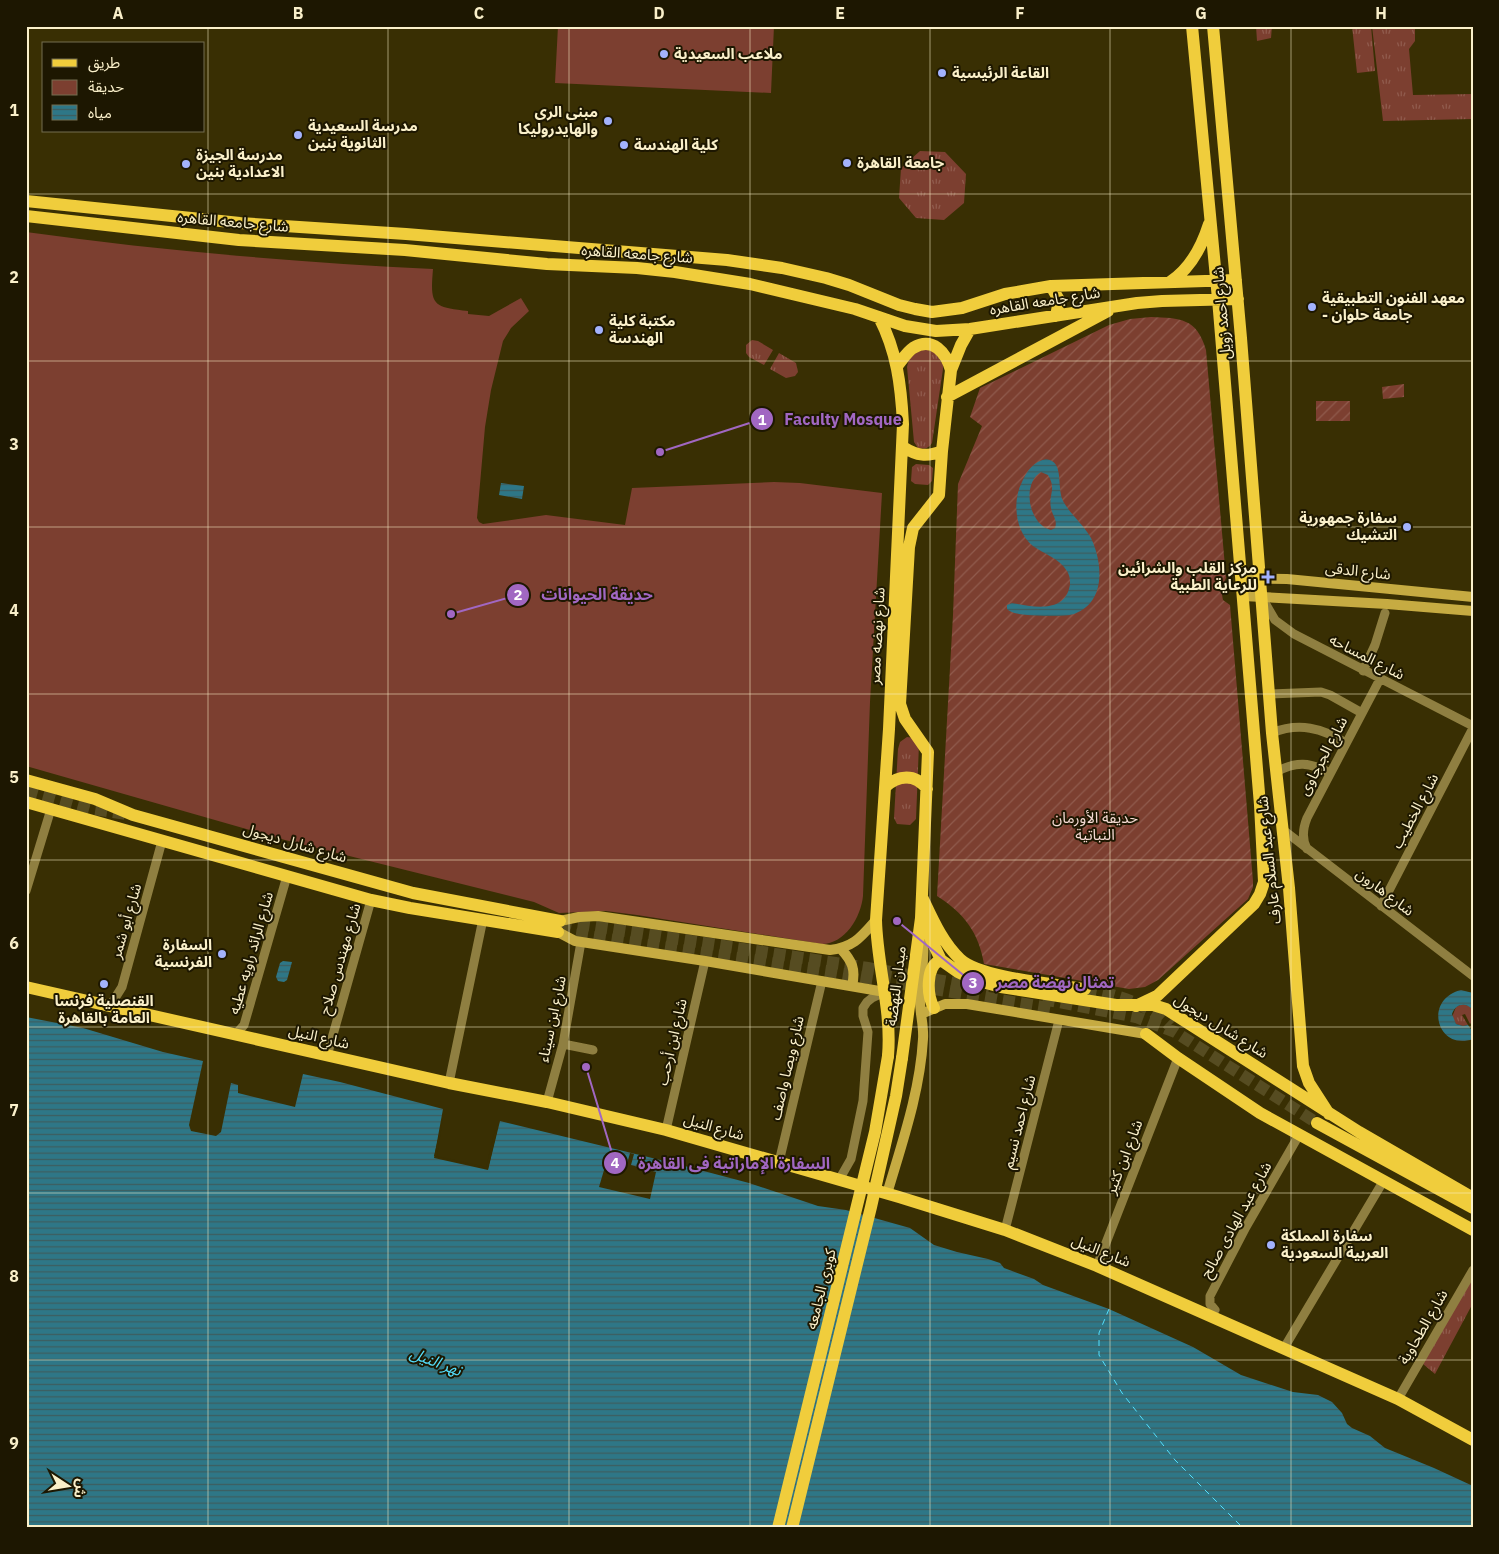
<svg xmlns="http://www.w3.org/2000/svg" width="1499" height="1554" viewBox="0 0 1499 1554" font-family="'IBM Plex Sans','Noto Sans Arabic',sans-serif">
<style>
.grass{fill:url(#grass-tufts)}
.park{fill:#7c3f30}
.garden{fill:url(#garden-furrows)}
.water{fill:url(#water-rules);fill-rule:evenodd}
.pier{fill:#392f03}
.lines{fill:none;stroke-linecap:round;stroke-linejoin:round}
.ferry{stroke:#54dffd;stroke-width:1;stroke-dasharray:6 5;stroke-linecap:butt}
.primary-tunnel{stroke:#564c21;stroke-width:12;stroke-dasharray:12 6;stroke-linecap:butt}
.street{stroke:#8f7f41;stroke-width:9}
.secondary{stroke:#c6ab42;stroke-width:10}
.primary{stroke:#f0cd3c;stroke-width:12}
.primary-bridge{stroke:#f0cd3c;stroke-width:12}
.grid{fill:none;stroke:#faf0ca;stroke-width:1;stroke-opacity:0.55}
.poi-dot{fill:#a3b2fd;stroke:#1d1701;stroke-width:2}
.labels{text-anchor:middle;stroke-width:4;stroke-linejoin:round;paint-order:stroke}
.poi-label{font-size:15px;font-weight:bold;fill:#faf0ca;stroke:#1d1701;text-anchor:start}
.street-label{font-size:15px;fill:#faf0ca;stroke:#1d1701}
.park-label{font-size:15px;fill:#f6dbd4;stroke:#1d1701}
.water-label{font-size:16px;font-style:italic;fill:#54dffd;stroke:#1d1701}
.leader{fill:none;stroke:#a167c2;stroke-width:2}
.callout-dot{fill:#a167c2;stroke:#1d1701;stroke-width:2}
.mark-label{font-size:15px;text-anchor:middle;font-weight:bold;fill:#fff}
.callout-label{font-size:16px;text-anchor:middle;font-weight:bold;fill:#a167c2;stroke:#1d1701;stroke-width:4;stroke-linejoin:round;paint-order:stroke}
.neatline{fill:none;stroke:#faf0ca;stroke-width:2}
.grid-label{font-size:16px;text-anchor:middle;font-weight:bold;fill:#faf0ca}
</style>
<defs>
<pattern id="grass-tufts" width="24" height="20" patternUnits="userSpaceOnUse" patternTransform="scale(1.25)"><rect width="24" height="20" fill="#7c3f30"/><path d="M3 7l-1-3M5 7V3M7 7l1-3M15 17l-1-3M17 17v-4M19 17l1-3" fill="none" stroke="#905b4d"/></pattern>
<pattern id="garden-furrows" width="10" height="10" patternUnits="userSpaceOnUse" patternTransform="scale(1.25)"><rect width="10" height="10" fill="#7c3f30"/><path d="M-1 1l2-2M0 10L10 0M9 11l2-2" fill="none" stroke="#905b4d"/></pattern>
<pattern id="water-rules" width="6" height="5" patternUnits="userSpaceOnUse" patternTransform="scale(1.25)"><rect width="6" height="5" fill="#2e7787"/><path d="M0 2.5h6" fill="none" stroke="#3e5d5e"/></pattern>
</defs>
<rect width="100%" height="100%" fill="#392f03"/>
<path class="grass" d="M1256,26h16l-1,12 -14,3z
M1352,26h19l4,45 -18,2z
M1372,26h43v15l-6,8 4,46 60,-1v25l-90,2z
M920,151l25,1 21,22 -2,29 -20,17 -28,-2 -17,-20 2,-30z
M752,340l6,1 15,9 -9,15 -15,-8 -3,-4v-8z
M924,349l11,3 8,13v4l-11,74c-4,6 -7,6 -14,5l-4,-6 -7,-75c2,-11 8,-14 17,-18z
M779,353l17,10 2,9 -3,4 -9,2 -16,-9z
M916,464l13,1 4,3 -1,13 -4,4 -13,-1 -4,-3 1,-14z
M907,737l7,1 5,6 -3,75 -6,6 -13,-1 -3,-6 4,-69 2,-7z
M1462,1004l7,2 4,4v11l-3,3 -5,-10 -3,1 6,10 -5,1 -7,-2 -4,-7 4,-10z
M1473,1272v31l-38,71 -12,-10z"/>
<path class="park" d="M558,26h216l-3,67 -216,-10z
M26,232c135,19 271,30 407,37 -3,36 -1,38 35,42v3l21,2 32,-18 8,13 -18,17 -8,13 -12,49 -6,37 -8,91 2,4 4,2 63,-9 79,10 7,-37 142,-6 26,1 82,10 -12,209 -7,194c-2,21 -18,48 -41,48l-185,-29 -31,-4 -47,2 -25,-11 -249,-62 -259,-74z"/>
<path class="garden" d="M1151,317c29,1 46,1 55,33l20,228c-4,8 -5,13 -3,22l7,5 23,276v6l-5,12 -90,81 -13,7 -16,2 -145,-25c-5,-31 -20,-51 -47,-68l16,-281 5,-131 24,-58 -12,-9 10,-29 129,-63 21,-6z
M1404,384v13l-21,2 -1,-12z
M1316,401h34v20h-34z"/>
<path class="water" d="M1046,459c19,3 10,26 17,42 7,13 20,23 28,37 12,25 15,65 -17,76 -7,2 -15,2 -23,2 -10,0 -38,0 -44,-7v-4l5,-2c18,3 50,11 57,-14 2,-6 1,-13 -2,-18 -8,-13 -23,-17 -34,-25 -18,-14 -21,-45 -11,-64 4,-10 12,-21 24,-23zM1041,472l7,3c9,15 0,19 3,33 1,7 7,12 4,20l-4,2c-22,-5 -30,-46 -10,-58z
M501,483l23,3 -2,13 -23,-4z
M283,961l9,1 -5,18 -3,2 -6,-1 -2,-4 4,-14z
M1461,990l12,3v17c-7,-8 -17,-7 -21,4l4,10 7,2 5,-1 5,7v7c-35,13 -51,-39 -12,-49z
M26,1017l57,11 80,24 40,9 -14,64 2,6 25,5 5,-4 10,-49 7,2v8l57,14 8,-33 37,8 103,27 -9,49 54,12 12,-49 181,44 68,18 69,23 28,4 64,18 24,17 23,7 31,7 12,4 4,5 30,11 9,6 66,24 84,38 48,28 52,17 25,3 14,7 10,11 5,11 5,4 18,8 15,12 49,20 39,18v42h-1447z"/>
<path class="pier" d="M443,1118l-6,38 49,11 9,-37 2,1 -9,38 -54,-13z
M630,1153l4,1 -3,11 25,7 -6,27 -51,-12 8,-27 20,4z"/>
<g class="lines">
<path class="ferry" d="M1109,1309l-10,24v22l23,38 53,67 68,68"/>
<path class="primary-tunnel" d="M26,790l68,19 32,5
M560,921l308,47 121,21
M558,932l268,39 229,38
M1085,989c30,6 62,13 85,37
M1043,999l93,18 39,15 142,91"/>
<path class="street" d="M1264,601l11,19 19,14 179,92
M1363,671l12,-26 10,-32
M1269,694l52,-2 9,3 32,18
M1272,733c27,-11 50,-5 74,10
M1276,772c20,-11 34,-10 54,1
M1282,829l191,147
M1307,849c-6,-11 -4,-21 0,-31l73,-139
M26,891l25,-82
M1381,906l92,-178
M110,1006l12,-19 40,-146
M235,1035l9,-10 43,-149
M563,1044l30,6
M327,1056l44,-156
M449,1083l34,-164
M547,1102l16,-58 18,-102
M666,1130l39,-169
M779,1162l43,-181
M839,1180l12,-21 12,-58 5,-69 -5,-16v-8l4,-6 5,-4 13,-6
M1005,1230l54,-210
M1097,1266l81,-208
M1209,1316l6,-6 -5,-6v-8l36,-69 53,-92
M1284,1348l100,-168
M1398,1399l75,-129"/>
<path class="secondary" d="M1241,578l46,1 186,18
M1243,596l144,8 86,7
M560,921l19,-4 19,-1 232,34c24,-3 31,-13 46,-30
M558,932l17,9 130,20 180,31
M841,949c11,12 15,20 11,37
M921,1014l24,-10h22l179,30
M887,1194c15,-51 33,-102 36,-155 1,-13 -3,-25 -3,-38 1,-23 5,-45 3,-68"/>
<path class="primary" d="M1213,26l28,312 31,395 17,155 14,178 6,17 20,31
M26,201l214,22 166,11 321,26 55,8 44,10 23,7 50,20 16,4 17,3 30,-4 43,-14 46,-8 185,-6
M26,216l213,24 166,10 142,14 90,4 38,4 75,12 105,25 50,17 31,5 34,-2 167,-26 25,-2 76,-2
M1170,282c20,-13 32,-36 39,-58
M1051,286l8,14 -3,16
M879,317c18,35 22,68 24,107l-14,305 -13,191c1,46 16,89 12,136
M897,366c5,-6 10,-14 16,-18 20,-12 33,5 38,22
M947,397l161,-86
M903,447c14,9 24,10 39,4
M26,780l69,19 38,16 280,78 147,28
M885,787c13,-12 30,-14 42,2
M26,802l345,98 39,8 148,24
M922,897c10,21 20,45 38,62 20,19 95,25 125,30
M921,918l20,42 17,12 17,8 26,7 115,18h37l13,4 193,123 114,66
M26,987l423,96 98,19 119,28 233,67 106,33 92,36 301,133 75,41
M1136,1006l21,-10 97,-92 6,-10 4,-12 -4,-77 -42,-506 -26,-273
M934,1008c-7,-12 -9,-42 7,-48
M1146,1034l32,24 82,55 213,117
M902,1058l19,-140 7,-166 -23,-33 -5,-15 9,-157 4,-19 26,-33 3,-44 9,-81 10,-25 9,-16
M1317,1123l156,85"/>
<path class="primary-bridge" d="M778,1528l97,-396 13,-76
M792,1528l79,-321 25,-111 6,-38"/>
</g>
<path class="grid" d="M208,26v1502M388,26v1502M569,26v1502M750,26v1502M930,26v1502M1110,26v1502M1291,26v1502M26,194h1447M26,361h1447M26,527h1447M26,694h1447M26,860h1447M26,1027h1447M26,1193h1447M26,1360h1447"/>
<g class="poi-dot">
<circle cx="664" cy="54" r="5"/>
<circle cx="942" cy="73" r="5"/>
<circle cx="608" cy="121" r="5"/>
<circle cx="298" cy="135" r="5"/>
<circle cx="624" cy="145" r="5"/>
<circle cx="847" cy="163" r="5"/>
<circle cx="186" cy="164" r="5"/>
<circle cx="1312" cy="307" r="5"/>
<circle cx="599" cy="330" r="5"/>
<circle cx="1407" cy="527" r="5"/>
<path d="M1265.5 569.5h5v5h5v5h-5v5h-5v-5h-5v-5h5z"/>
<circle cx="222" cy="954" r="5"/>
<circle cx="104" cy="984" r="5"/>
<circle cx="1271" cy="1245" r="5"/>
</g>
<g class="labels">
<g class="poi-label">
<text x="674" y="59">ملاعب السعيدية</text>
<text x="952" y="78">القاعة الرئيسية</text>
<text x="598" y="117" text-anchor="end">مبنى الرى<tspan x="598" dy="17">والهايدروليكا</tspan></text>
<text x="308" y="131">مدرسة السعيدية<tspan x="308" dy="17">الثانوية بنين</tspan></text>
<text x="634" y="150">كلية الهندسة</text>
<text x="196" y="160">مدرسة الجيزة<tspan x="196" dy="17">الاعدادية بنين</tspan></text>
<text x="857" y="168">جامعة القاهرة</text>
<text x="1322" y="303">معهد الفنون التطبيقية<tspan x="1322" dy="17">- جامعة حلوان</tspan></text>
<text x="609" y="326">مكتبة كلية<tspan x="609" dy="17">الهندسة</tspan></text>
<text x="1397" y="523" text-anchor="end">سفارة جمهورية<tspan x="1397" dy="17">التشيك</tspan></text>
<text x="1257" y="573" text-anchor="end">مركز القلب والشرائين<tspan x="1257" dy="17">للرعاية الطبية</tspan></text>
<text x="212" y="950" text-anchor="end">السفارة<tspan x="212" dy="17">الفرنسية</tspan></text>
<text x="104" y="1006" text-anchor="middle">القنصلية فرنسا<tspan x="104" dy="17">العامة بالقاهرة</tspan></text>
<text x="1281" y="1241">سفارة المملكة<tspan x="1281" dy="17">العربية السعودية</tspan></text>
</g>
<g class="street-label">
<text transform="translate(233 222) rotate(5)" y="5">شارع جامعه القاهره</text>
<text transform="translate(637 254) rotate(4)" y="5">شارع جامعه القاهره</text>
<text transform="translate(1045 301) rotate(-9)" y="5">شارع جامعه القاهره</text>
<text transform="translate(1222 313) rotate(-95)" y="5">شارع احمد زويل</text>
<text transform="translate(1358 571) rotate(6)" y="5">شارع الدقى</text>
<text transform="translate(877 636) rotate(-87)" y="5">شارع نهضه مصر</text>
<text transform="translate(1367 657) rotate(27)" y="5">شارع المساحه</text>
<text transform="translate(1323 756) rotate(-62)" y="5">شارع الجرجاوى</text>
<text transform="translate(1415 811) rotate(-62)" y="5">شارع الخطيب</text>
<text transform="translate(295 843) rotate(16)" y="5">شارع شارل ديجول</text>
<text transform="translate(1269 860) rotate(-96)" y="5">شارع عبد السلام عارف</text>
<text transform="translate(1385 892) rotate(37)" y="5">شارع هارون</text>
<text transform="translate(126 921) rotate(-74)" y="5">شارع أبو شمر</text>
<text transform="translate(251 953) rotate(-74)" y="5">شارع الرائد راويه عطيه</text>
<text transform="translate(340 959) rotate(-74)" y="5">شارع مهندس صلاح</text>
<text transform="translate(896 986) rotate(-83)" y="5">ميدان النهضة</text>
<text transform="translate(552 1019) rotate(-78)" y="5">شارع ابن سيناء</text>
<text transform="translate(1221 1026) rotate(32)" y="5">شارع شارل ديجول</text>
<text transform="translate(319 1037) rotate(13)" y="5">شارع النيل</text>
<text transform="translate(672 1042) rotate(-77)" y="5">شارع ابن أرحب</text>
<text transform="translate(787 1068) rotate(-77)" y="5">شارع ويصا واصف</text>
<text transform="translate(1019 1122) rotate(-76)" y="5">شارع احمد نسيم</text>
<text transform="translate(714 1127) rotate(16)" y="5">شارع النيل</text>
<text transform="translate(1124 1157) rotate(-69)" y="5">شارع ابن كثير</text>
<text transform="translate(1236 1220) rotate(-61)" y="5">شارع عبد الهادى صالح</text>
<text transform="translate(1101 1251) rotate(22)" y="5">شارع النيل</text>
<text transform="translate(821 1289) rotate(-76)" y="5">كوبرى الجامعه</text>
<text transform="translate(1423 1327) rotate(-60)" y="5">شارع الطحاوية</text>
</g>
<g class="park-label">
<text x="1095" y="823">حديقة الأورمان<tspan x="1095" dy="17">النباتية</tspan></text>
</g>
<g class="water-label">
<text transform="translate(436 1361) rotate(21)" y="6">نهر النيل</text>
</g>
</g>
<path class="leader" d="M660 452L762 419M451 614L518 595M897 921L973 983M586 1067L615 1163"/>
<g class="callout-dot">
<circle cx="660" cy="452" r="5"/>
<circle cx="451" cy="614" r="5"/>
<circle cx="897" cy="921" r="5"/>
<circle cx="586" cy="1067" r="5"/>
<circle cx="762" cy="419" r="12"/>
<circle cx="518" cy="595" r="12"/>
<circle cx="973" cy="983" r="12"/>
<circle cx="615" cy="1163" r="12"/>
</g>
<g class="mark-label">
<text x="762" y="425">1</text>
<text x="518" y="600">2</text>
<text x="973" y="988">3</text>
<text x="615" y="1168">4</text>
</g>
<g class="callout-label">
<text x="843" y="425">Faculty Mosque</text>
<text x="597" y="600">حديقة الحيوانات</text>
<text x="1055" y="988">تمثال نهضة مصر</text>
<text x="734" y="1169">السفارة الإماراتية فى القاهرة</text>
</g>
<rect width="1499" height="1554" fill="none" stroke="#1d1701" stroke-width="55"/>
<rect x="42" y="42" width="162" height="90" fill="#1d1701" stroke="#756e51"/>
<rect x="52" y="59" width="25" height="8" fill="#f0cd3c" stroke="#756e51"/>
<text x="88" y="68" font-size="15" fill="#faf0ca">طريق</text>
<rect x="52" y="80" width="25" height="15" fill="#7c3f30" stroke="#756e51"/>
<text x="88" y="92" font-size="15" fill="#faf0ca">حديقة</text>
<rect x="52" y="105" width="25" height="15" fill="url(#water-rules)" stroke="#756e51"/>
<text x="88" y="118" font-size="15" fill="#faf0ca">مياه</text>
<g transform="translate(68 1486) rotate(102)" stroke="#1d1701" stroke-width="4" paint-order="stroke">
<path d="M0-4L9 19L0 12L-9 19Z" fill="#faf0ca"/>
<text y="-8" font-size="14" font-weight="bold" text-anchor="middle" fill="#faf0ca">ش</text>
</g>
<rect x="28" y="28" width="1444" height="1498" class="neatline"/>
<g class="grid-label">
<text x="118" y="19">A</text>
<text x="298" y="19">B</text>
<text x="479" y="19">C</text>
<text x="659" y="19">D</text>
<text x="840" y="19">E</text>
<text x="1020" y="19">F</text>
<text x="1201" y="19">G</text>
<text x="1381" y="19">H</text>
<text x="14" y="116">1</text>
<text x="14" y="283">2</text>
<text x="14" y="450">3</text>
<text x="14" y="616">4</text>
<text x="14" y="783">5</text>
<text x="14" y="949">6</text>
<text x="14" y="1116">7</text>
<text x="14" y="1282">8</text>
<text x="14" y="1449">9</text>
</g>
</svg>
